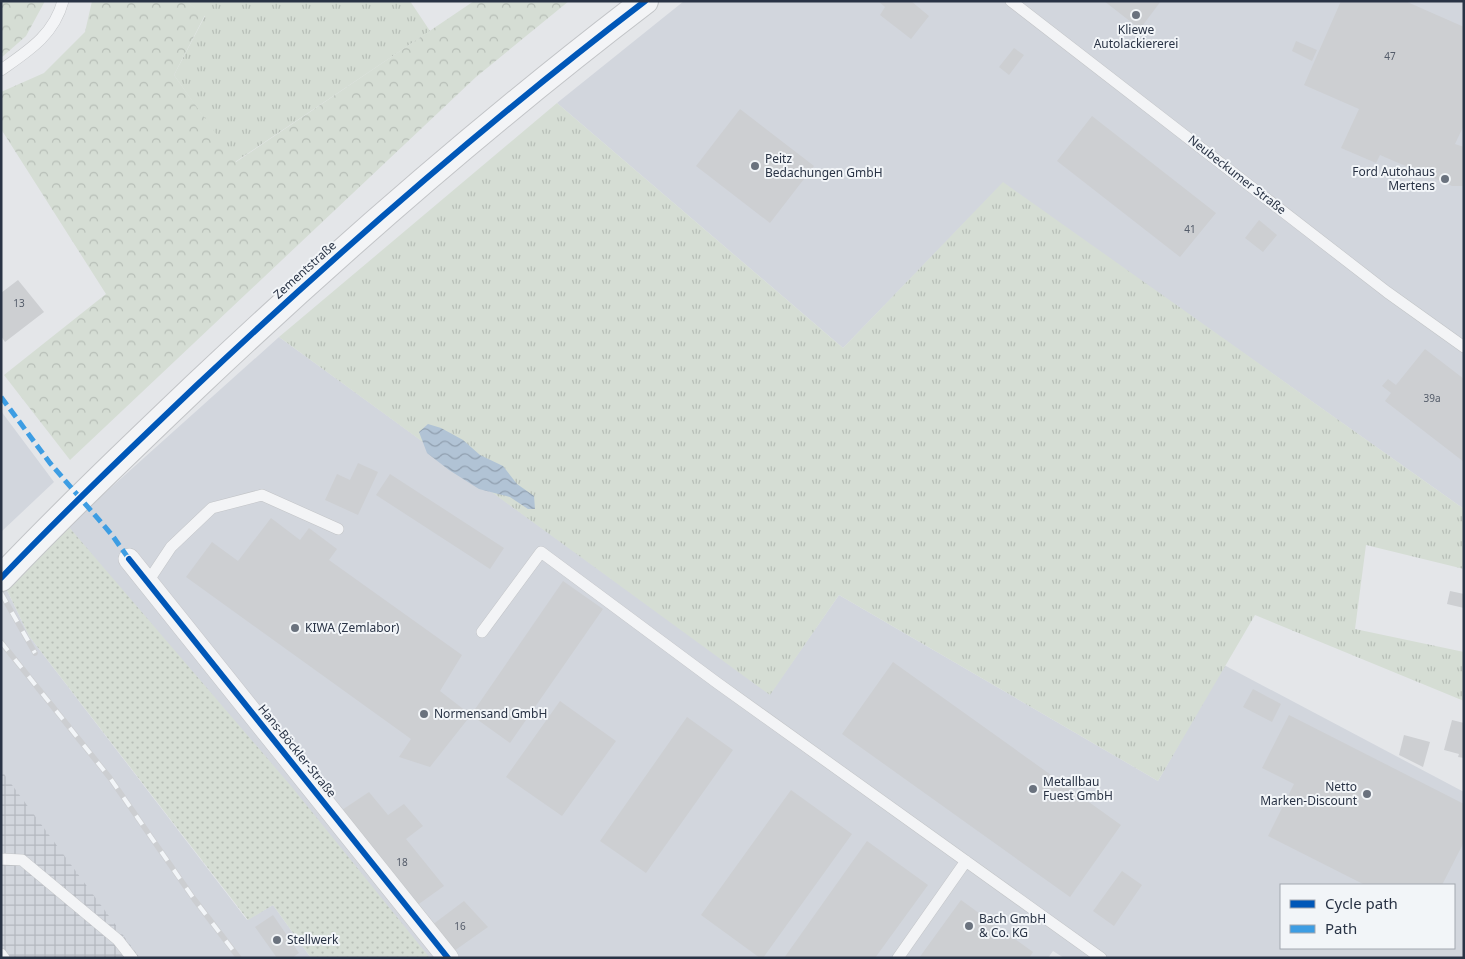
<svg xmlns="http://www.w3.org/2000/svg" width="1465" height="959" viewBox="0 0 1465 959" font-family="'Noto Sans',sans-serif">
<style>
.built{fill:#d2d6dd;fill-rule:evenodd}
.industrial{fill:url(#industrial-grid)}
.grass{fill:url(#grass-tufts)}
.forest{fill:url(#forest-crowns)}
.garden{fill:url(#garden-dots)}
.water{fill:url(#water-waves)}
.building{fill:#cdcfd2}
.lines{fill:none;stroke-linecap:round;stroke-linejoin:round}
.service-casing{stroke:#c2c4c7;stroke-width:12}
.minor-casing{stroke:#c2c4c7;stroke-width:22}
.tertiary-casing{stroke:#c2c4c7;stroke-width:28}
.service{stroke:#f3f4f6;stroke-width:11}
.minor{stroke:#f3f4f6;stroke-width:21}
.tertiary{stroke:#f3f4f6;stroke-width:26}
.rail-casing{stroke:#ccced1;stroke-width:5.5}
.rail{stroke:#f2f5f8;stroke-width:4;stroke-dasharray:11;stroke-linecap:butt}
.quiet{stroke:#3d9de3;stroke-width:5;stroke-dasharray:10 5;stroke-linecap:butt}
.cycleway-casing{stroke:#f2f5f8;stroke-width:9}
.cycleway{stroke:#0057b8;stroke-width:6}
.poi-dot{fill:#6a727e;stroke:#f2f5f8;stroke-width:2}
.labels{text-anchor:middle;stroke-width:4;stroke-linejoin:round;paint-order:stroke}
.number-label{font-size:10px;fill:#535b69}
.poi-label{font-size:12px;fill:#293345;stroke:#f2f5f8;text-anchor:start}
.street-label{font-size:12px;fill:#293345;stroke:#f2f5f8}
</style>
<defs>
<pattern id="industrial-grid" width="8" height="8" patternUnits="userSpaceOnUse" patternTransform="scale(1.25)"><rect width="8" height="8" fill="#d2d6dd"/><path d="M0 4h8M4 0v8" fill="none" stroke="#b4b8bf"/></pattern>
<pattern id="grass-tufts" width="24" height="20" patternUnits="userSpaceOnUse" patternTransform="scale(1.25)"><rect width="24" height="20" fill="#d5ddd4"/><path d="M3 7l-1-3M5 7V3M7 7l1-3M15 17l-1-3M17 17v-4M19 17l1-3" fill="none" stroke="#b7beb7"/></pattern>
<pattern id="forest-crowns" width="20" height="18" patternUnits="userSpaceOnUse" patternTransform="scale(1.25)"><rect width="20" height="18" fill="#d5ddd4"/><path d="M2 6a3 3 0 1 1 6 0M12 15a3 3 0 1 1 6 0" fill="none" stroke="#b7beb7"/></pattern>
<pattern id="garden-dots" width="8" height="8" patternUnits="userSpaceOnUse" patternTransform="scale(1.25)"><rect width="8" height="8" fill="#d5ddd4"/><path d="M2 2h.1M6 6h.1" fill="none" stroke="#b7beb7" stroke-width="1.8" stroke-linecap="round"/></pattern>
<pattern id="water-waves" width="16" height="10" patternUnits="userSpaceOnUse" patternTransform="scale(1.25)"><rect width="16" height="10" fill="#b1c3d5"/><path d="M0 5q4-4 8 0t8 0" fill="none" stroke="#909faf"/></pattern>
</defs>
<rect width="100%" height="100%" fill="#e4e6e9"/>
<path class="built" d="M684,1h780v508l-461,-326 -160,165 -286,-245z
M279,337l491,357 69,-99 319,186 66,-116 240,127 -1,166h-399l-11,-7 -5,7h-627l-353,-432zM1281,885h173v63h-173z
M1,411l53,71 -53,50z
M1,578l28,58 218,284 26,-15 38,53h-310z"/>
<path class="industrial" d="M1,770l139,188h-139z"/>
<path class="grass" d="M186,1h224l20,30 -195,131 -61,-87 31,-59z
M557,103l286,245 160,-166 461,327v60l-98,-24 -11,84 109,23v49l-209,-86 -97,166 -319,-186 -69,100 -491,-358z"/>
<path class="forest" d="M1,1h44l-19,35 -25,22z
M92,1h94l19,14 -31,60 62,87 238,-161h95l-93,76 -406,383 -66,-85 102,-81 -105,-165v-37l43,-19 41,-41z"/>
<path class="garden" d="M68,526l223,260 139,172h-119l-38,-53 -25,15 -219,-284 -23,-48z"/>
<path class="water" d="M428,424l13,4 22,12 17,15 23,11 14,18 17,12 1,13h-7l-18,-12 -31,-8 -30,-19 -22,-17 -8,-21z"/>
<path class="building" d="M878,1h33l18,15 -18,23 -31,-24 5,-8z
M1104,1h57l-21,28z
M1341,1h64l59,26v98l-9,19 9,3v39h-12l-72,-31 -4,8 -35,-15 18,-39 -55,-24z
M1296,41l21,9 -5,11 -20,-10z
M1014,48l10,7 -15,20 -10,-8z
M740,109l74,57 -44,57 -74,-57z
M1092,116l124,97 -36,44 -123,-96z
M1259,220l18,15 -14,17 -18,-14z
M18,280l26,32 -39,30 -4,-6v-43z
M1425,349l39,30v83l-79,-61 6,-8 -9,-7 6,-7 8,6z
M358,463l20,9 -20,43 -33,-15 12,-26 13,6z
M390,474l114,74 -14,21 -114,-74z
M271,518l29,22 9,-12 28,21 -8,11 133,95 -22,36 31,24 -41,52 -31,-10 12,-18 -225,-162 26,-35 26,19z
M563,581l40,28 -93,134 -39,-28z
M1450,591l14,3v14l-17,-4z
M893,662l228,163 -51,72 -228,-163z
M1253,689l28,15 -9,18 -29,-15z
M560,701l56,40 -54,75 -56,-39z
M1289,715l175,89v38l-22,43h-77l-97,-49 26,-52 -32,-16z
M687,717l46,33 -87,123 -46,-32z
M1452,720l12,3v35l-6,-1 1,-3 -15,-4z
M1404,735l26,7 -7,25 -24,-12z
M791,790l61,44 -89,124h-3l-59,-43z
M369,792l19,23 16,-11 19,22 -17,13 38,47 -28,20 -77,-94z
M867,841l61,44 -53,73h-91z
M1122,871l20,14 -28,41 -21,-15z
M961,900l72,52 -4,6h-110z
M464,901l24,26 -34,24 -22,-26z
M273,915l26,38 -7,5h-15l-22,-31z"/>
<g class="lines">
<g class="service-casing">
<path id="service" d="M1011,1l376,291 77,55
M1,70c27,-19 53,-35 62,-69
M147,583l24,-36 41,-39 50,-13 76,34
M482,632l59,-80 175,130 385,276
M1,859l21,1 96,80 14,18
M1,954l3,4
M898,958l68,-97"/>
</g>
<g class="minor-casing">
<path id="minor" d="M129,559l319,399"/>
</g>
<g class="tertiary-casing">
<path id="tertiary" d="M1,578c63,-66 129,-129 195,-192 143,-135 292,-265 449,-385"/>
</g>
<use href="#service" class="service"/>
<use href="#minor" class="minor"/>
<use href="#tertiary" class="tertiary"/>
<g class="rail-casing">
<path id="rail" d="M1,593l34,60
M1,642l109,136 84,121 45,59"/>
</g>
<use href="#rail" class="rail"/>
<path class="quiet" d="M1,397l49,66 62,72 17,24"/>
<g class="cycleway-casing">
<path id="cycleway" d="M129,559l319,399
M1,578c63,-66 129,-129 195,-192 143,-135 292,-265 449,-385"/>
</g>
<use href="#cycleway" class="cycleway"/>
</g>
<g class="poi-dot">
<circle cx="1136" cy="15" r="5"/>
<circle cx="755" cy="166" r="5"/>
<circle cx="1445" cy="179" r="5"/>
<circle cx="295" cy="628" r="5"/>
<circle cx="424" cy="714" r="5"/>
<circle cx="1033" cy="789" r="5"/>
<circle cx="1367" cy="794" r="5"/>
<circle cx="969" cy="926" r="5"/>
<circle cx="277" cy="940" r="5"/>
</g>
<g class="labels">
<g class="number-label">
<text x="1390" y="60">47</text>
<text x="1190" y="233">41</text>
<text x="19" y="307">13</text>
<text x="1432" y="402">39a</text>
<text x="402" y="866">18</text>
<text x="460" y="930">16</text>
</g>
<g class="poi-label">
<text x="1136" y="34" text-anchor="middle">Kliewe<tspan x="1136" dy="14">Autolackiererei</tspan></text>
<text x="765" y="163">Peitz<tspan x="765" dy="14">Bedachungen GmbH</tspan></text>
<text x="1435" y="176" text-anchor="end">Ford Autohaus<tspan x="1435" dy="14">Mertens</tspan></text>
<text x="305" y="632">KIWA (Zemlabor)</text>
<text x="434" y="718">Normensand GmbH</text>
<text x="1043" y="786">Metallbau<tspan x="1043" dy="14">Fuest GmbH</tspan></text>
<text x="1357" y="791" text-anchor="end">Netto<tspan x="1357" dy="14">Marken-Discount</tspan></text>
<text x="979" y="923">Bach GmbH<tspan x="979" dy="14">&amp; Co. KG</tspan></text>
<text x="287" y="944">Stellwerk</text>
</g>
<g class="street-label">
<text transform="translate(1237 175) rotate(38)" y="4">Neubeckumer Straße</text>
<text transform="translate(305 270) rotate(-42)" y="4">Zementstraße</text>
<text transform="translate(297 751) rotate(51)" y="4">Hans-Böckler-Straße</text>
</g>
</g>
<rect width="1465" height="959" fill="none" stroke="#293345" stroke-width="5"/>
<rect x="1280" y="884" width="175" height="65" fill="#f2f5f8" stroke="#a2a7b0"/>
<rect x="1290" y="900" width="25" height="8" fill="#0057b8" stroke="#a2a7b0"/>
<text x="1325" y="909" font-size="15" fill="#293345">Cycle path</text>
<rect x="1290" y="925" width="25" height="8" fill="#3d9de3" stroke="#a2a7b0"/>
<text x="1325" y="934" font-size="15" fill="#293345">Path</text>
</svg>
